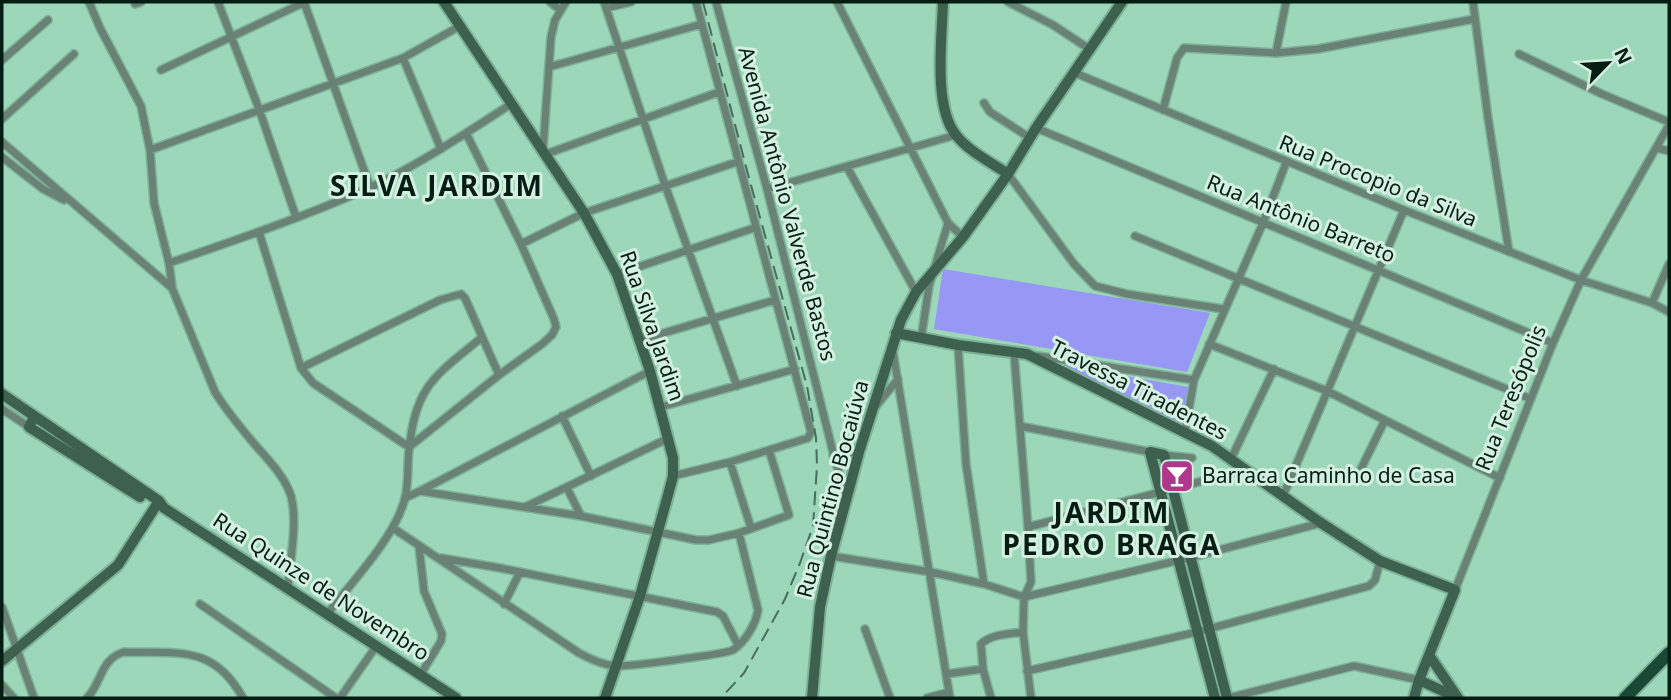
<svg xmlns="http://www.w3.org/2000/svg" width="1671" height="700" viewBox="0 0 1671 700" font-family="'Noto Sans',sans-serif">
<style>
.green{fill:#9797f5}
.lines{fill:none;stroke-linecap:round;stroke-linejoin:round}
.street-casing{stroke:#7eb298;stroke-width:10}
.secondary-casing{stroke:#7eb298;stroke-width:14}
.primary-casing{stroke:#7eb298;stroke-width:16}
.street{stroke:#6a8275;stroke-width:7}
.secondary{stroke:#3d604f;stroke-width:10}
.primary{stroke:#194834;stroke-width:12}
.rail{stroke:#476d5b;stroke-width:2;stroke-dasharray:14 7;stroke-linecap:butt}
.labels{text-anchor:middle;stroke-width:6;stroke-linejoin:round;paint-order:stroke}
.street-label{font-size:21px;fill:#061d13;stroke:#d3f0e0}
.poi-label{font-size:21px;fill:#061d13;stroke:#d3f0e0;text-anchor:start}
.district-label{font-size:28px;font-weight:bold;letter-spacing:2px;fill:#061d13;stroke:#d3f0e0}
</style>
<rect width="100%" height="100%" fill="#9cd7b9"/>
<path class="green" d="M943,269l267,44 -23,59 -253,-43z
M1053,363l135,24 -6,39z"/>
<g class="lines">
<g class="street-casing">
<path id="street" d="M89,2l11,26 41,78 9,44 4,53 15,60 3,23
M218,2l41,107 37,108
M304,2l66,185
M550,2l9,7
M604,2l61,183 72,201
M716,2l51,187 68,271 11,35
M837,2l111,221 15,14
M1008,2l45,23 38,25
M1473,2l15,116 21,134
M135,4l6,-2
M606,8l25,-6
M1276,53l10,-51
M1519,54l83,40 67,28
M403,58l38,91
M2,60l46,-40
M549,67l153,-43
M161,70l144,-68
M1075,73l329,137 177,70 71,23 17,9
M984,103l6,9 40,26
M1163,110l14,-52 7,-10 92,5 42,-4 156,-30
M2,119l72,-65
M1036,128l517,215
M2,142l170,146 43,104c10,17 23,32 36,48 14,17 33,34 40,56 7,26 -1,65 -3,92
M1657,148l12,3
M543,149l8,-112 4,-17 11,-18
M150,150l253,-92 57,-32
M546,154l173,-62
M2,157l41,32 21,11
M847,167l69,125
M1008,174l66,90 21,22 32,8 96,15
M767,189l189,-54
M259,232l42,136 12,15 96,64
M1135,236l396,163
M521,244l63,-31 153,-51
M169,263c67,-23 135,-46 200,-75 49,-23 96,-54 142,-84
M617,274l137,-46
M1652,303l17,-39
M921,339l8,-53 19,-63
M640,340l135,-40
M1209,344l118,47 173,87
M958,345l8,119 18,120
M893,352l57,346
M1014,353l14,174 3,55 -7,15 -1,35 8,66
M1038,356l156,24
M301,368l139,-68 21,-6 4,4 34,77
M876,406l22,-27
M661,407l134,-38
M2,409l27,18
M562,416l29,60
M1020,426l130,26
M1185,431l9,-51 69,-157 23,-60
M409,447l90,-72 43,-31 10,-9 4,-8 -2,-8 -33,-75 -55,-111
M833,455l26,-3
M1164,455l28,3
M1231,459l43,-90
M730,462l21,66
M673,476l57,-14 78,-24 3,-6 -115,-430
M1357,477l28,-57
M567,488l14,28
M420,491l230,-120
M1283,496l121,-286
M405,498l15,-7 161,25 115,24h13l30,-7 50,-18 -20,-65
M525,507l144,-69
M1028,527l216,-57
M393,528l186,125c11,6 24,12 36,13 11,1 111,-12 118,-16 12,-8 23,-26 25,-40l-19,-77
M419,546l5,45 18,43 -1,7 -20,33
M831,556l100,16 53,12 40,13 165,-39 132,-35
M441,558l59,10 217,44 6,4 15,29
M1455,590l98,-247 28,-63 88,-155
M200,604l136,94
M504,604l16,-32
M2,607l32,91
M328,613c24,-31 68,-77 77,-115 4,-15 2,-33 4,-48 6,-64 26,-74 72,-112
M865,629l25,69
M1027,671l170,-39 172,-46 6,-6 5,-19
M946,674l37,-5
M2,685l12,13
M87,698c15,-15 13,-39 37,-46 55,2 89,-8 119,46
M340,698l37,-53
M927,698l22,-6
M991,698l-8,-29 -2,-25c10,-10 29,-10 42,-12
M1228,698l126,-32 65,14"/>
</g>
<g class="secondary-casing">
<path id="secondary" d="M444,2l140,211 33,61 33,97 23,87v18l-5,19 -28,101 -35,102
M943,2c-1,35 -10,105 13,133 12,16 36,28 52,39
M896,333l62,12 69,9 185,92 109,77 59,38 75,29 -36,90 -5,18
M2,394l157,107 5,7 292,190
M34,417l-5,10 111,70
M1429,655l29,43
M2,661l116,-96 41,-64
M1419,680l28,13 6,5
M812,698l8,-91 11,-51 28,-104 42,-132 15,-28 47,-55 45,-63 28,-46 86,-126
M1215,698l-65,-246 14,3 63,243"/>
</g>
<g class="primary-casing">
<path id="primary" d="M1625,698l44,-45"/>
</g>
<use href="#street" class="street"/>
<use href="#secondary" class="secondary"/>
<use href="#primary" class="primary"/>
<path class="rail" d="M703,2l46,176 58,208 9,52 1,28 -4,60 -13,37 -15,36 -41,74 -23,25"/>
</g>
<defs>
<g id="bar-square" transform="scale(1.75)"><rect x="-9" y="-9" width="18" height="18" rx="4" fill="#b0378c" stroke="#d3f0e0"/><path d="M-6-5H6L.8 .8V4.5H3.5V6h-7V4.5H-.8V.8Z" fill="#fff"/></g>
</defs>
<g fill-rule="evenodd">
<use href="#bar-square" x="1177" y="476"/>
</g>
<g class="labels">
<g class="street-label">
<text transform="translate(1378 181) rotate(22)" y="7">Rua Procopio da Silva</text>
<text transform="translate(787 204) rotate(75)" y="7">Avenida Antônio Valverde Bastos</text>
<text transform="translate(1301 219) rotate(22)" y="7">Rua Antônio Barreto</text>
<text transform="translate(652 326) rotate(71)" y="7">Rua Silva Jardim</text>
<text transform="translate(1139 390) rotate(27)" y="7">Travessa Tiradentes</text>
<text transform="translate(1511 398) rotate(-68)" y="7">Rua Teresópolis</text>
<text transform="translate(833 489) rotate(-75)" y="7">Rua Quintino Bocaiúva</text>
<text transform="translate(321 587) rotate(33)" y="7">Rua Quinze de Novembro</text>
</g>
<g class="poi-label">
<text x="1202" y="483">Barraca Caminho de Casa</text>
</g>
<g class="district-label">
<text x="437" y="196">SILVA JARDIM</text>
<text x="1112" y="523">JARDIM<tspan x="1112" dy="32">PEDRO BRAGA</tspan></text>
</g>
</g>
<rect width="1671" height="700" fill="none" stroke="#061d13" stroke-width="7"/>
<g transform="translate(1608 63) rotate(65)" stroke="#d3f0e0" stroke-width="5" paint-order="stroke">
<path d="M0-5L12 26L0 18L-12 26Z" fill="#061d13"/>
<text y="-10" font-size="19" font-weight="bold" text-anchor="middle" fill="#061d13">N</text>
</g>
</svg>
